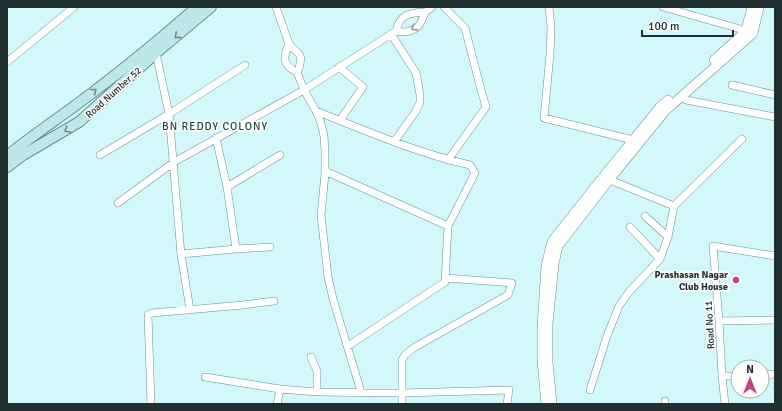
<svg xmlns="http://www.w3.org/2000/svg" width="782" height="411" viewBox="0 0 782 411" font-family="Signika,sans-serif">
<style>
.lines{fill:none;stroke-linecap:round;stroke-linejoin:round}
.minor-casing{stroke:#6d8f92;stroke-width:8}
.tertiary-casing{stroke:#6d8f92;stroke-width:10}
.secondary-casing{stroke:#6d8f92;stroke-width:12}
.minor{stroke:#fff;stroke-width:7}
.tertiary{stroke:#fff;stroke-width:9}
.secondary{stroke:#bce8ec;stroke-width:10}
.oneway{stroke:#9ba1a2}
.oneway2{stroke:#6e8c8e}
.poi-dot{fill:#c54186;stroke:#fdfdfd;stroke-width:1.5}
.labels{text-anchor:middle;stroke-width:3.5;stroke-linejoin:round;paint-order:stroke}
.street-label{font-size:10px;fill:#212f31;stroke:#fdfdfd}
.poi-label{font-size:10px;font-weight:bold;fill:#212f31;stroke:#fdfdfd;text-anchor:end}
.neighbourhood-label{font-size:11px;letter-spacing:1px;fill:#244447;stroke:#fdfdfd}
</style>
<rect width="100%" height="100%" fill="#d3f8fc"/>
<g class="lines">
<g class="minor-casing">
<path id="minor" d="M276,7l13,37 10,10 2,4 -2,11 -2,3
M444,7l21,21 15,58 6,21 -38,53
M549,7l2,20 -1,27 -6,64 89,22
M663,7l88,25
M396,31c9,2 20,1 25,-9 2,-3 2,-6 4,-9 1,-2 5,-4 7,-6
M391,34l25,39 4,22v7l-4,9 -22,31
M289,44c-6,13 -7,21 8,28l7,18 12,21 5,12 3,13 1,15v23l-4,41 7,62 5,22 28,93
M156,53l13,61 12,140 9,56
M7,62l67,-55
M339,67l24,20 -23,33
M732,85l43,10
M686,100l89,17
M316,111c50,20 101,42 154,54l5,8 -27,53 -3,56 -97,64
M216,138l11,49 9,62
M100,155l69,-41 76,-49
M325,171l123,55
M227,187l53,-32
M118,203l56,-41 130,-72 92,-59c4,-17 13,-18 29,-19
M674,206l68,-67
M645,216l23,21
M630,227l30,32
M181,254l55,-5 34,-2
M719,321l56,-1
M311,357l6,14v21
M762,375l13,-1
M722,376h16
M205,377l75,12 37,3 85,1 107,-3 -2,14
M590,390l17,-54 12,-30 10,-14 31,-33 8,-22 6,-31 -69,-28
M665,401v3
M151,404l-3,-89 4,-2 91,-8 31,-4
M277,404l3,-15
M402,404v-44l3,-5 10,-8 93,-52 4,-12 -67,-5
M725,404l-3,-28 -3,-55 -6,-75 62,10"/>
</g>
<g class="tertiary-casing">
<path id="tertiary" d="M714,60l30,-27 2,-3 6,-23
M546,404l-4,-44v-33l4,-60 4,-18 3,-9 50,-63 57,-70 8,-7
M552,404l-4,-42v-39l6,-59 4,-18 51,-66 56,-69 85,-75 3,-3 6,-26"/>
</g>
<g class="secondary-casing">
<path id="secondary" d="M7,156c22,-18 46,-34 69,-51 42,-31 82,-64 121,-98
M7,167l16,-12 56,-33 77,-69 55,-46"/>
</g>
<use href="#minor" class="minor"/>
<use href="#tertiary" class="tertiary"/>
<use href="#secondary" class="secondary"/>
</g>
<defs><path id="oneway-chevron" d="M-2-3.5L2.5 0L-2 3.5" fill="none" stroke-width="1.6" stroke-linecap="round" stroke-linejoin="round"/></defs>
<use class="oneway" href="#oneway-chevron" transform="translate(414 28) rotate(147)"/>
<g class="oneway2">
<use href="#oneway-chevron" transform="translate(177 36) rotate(140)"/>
<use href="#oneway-chevron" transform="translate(94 91) rotate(-38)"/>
<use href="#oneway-chevron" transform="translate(67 130) rotate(149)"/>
</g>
<circle class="poi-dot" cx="736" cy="280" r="4"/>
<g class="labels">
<g class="street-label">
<text transform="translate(113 92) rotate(-42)" y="4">Road Number 52</text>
<text transform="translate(709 325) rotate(-93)" y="4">Road No 11</text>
</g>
<g class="poi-label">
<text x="728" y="278">Prashasan Nagar<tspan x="728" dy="12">Club House</tspan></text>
</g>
<g class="neighbourhood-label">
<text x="215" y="130">BN REDDY COLONY</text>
</g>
</g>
<rect width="782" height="411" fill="none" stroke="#212f31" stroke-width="16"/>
<g transform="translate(750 379)"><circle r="19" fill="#fdfdfd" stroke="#a5abab"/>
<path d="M0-3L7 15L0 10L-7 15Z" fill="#c54186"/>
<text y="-6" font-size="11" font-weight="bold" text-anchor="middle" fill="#212f31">N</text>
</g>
<path d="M642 30v6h91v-6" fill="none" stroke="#212f31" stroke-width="2"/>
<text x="648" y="30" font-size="12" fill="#212f31" stroke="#fdfdfd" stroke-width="3" paint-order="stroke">100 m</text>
</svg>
